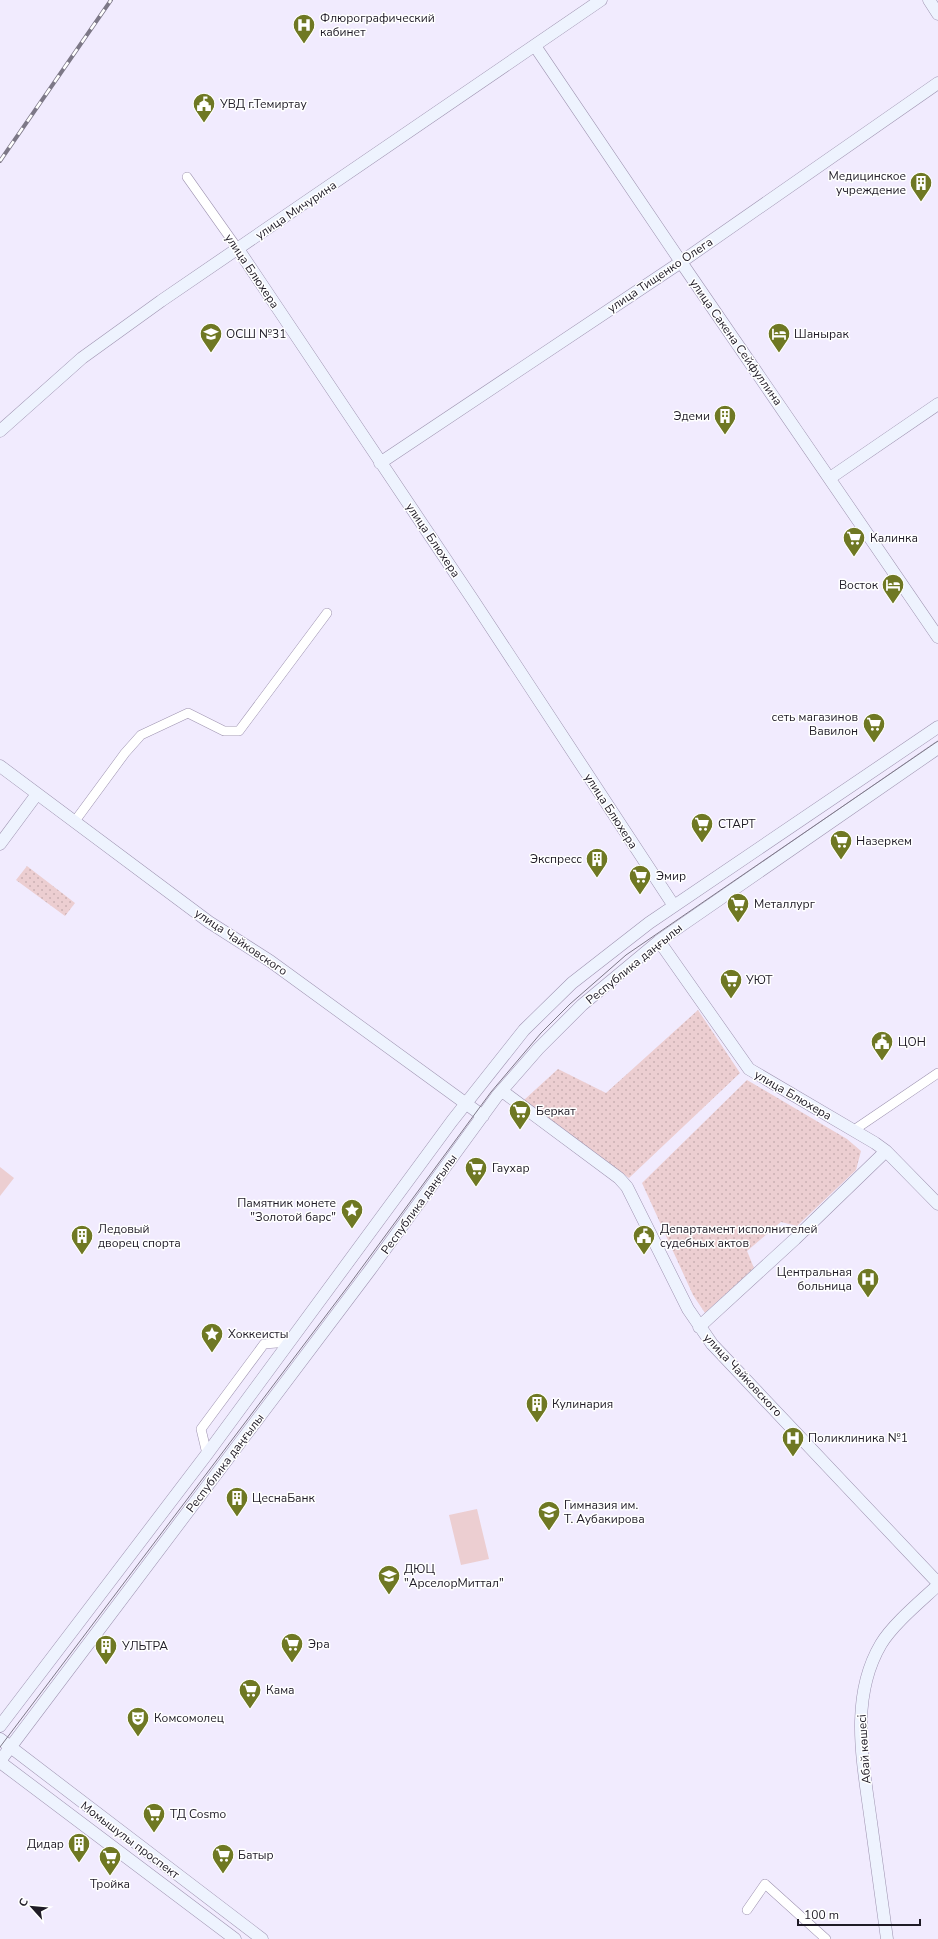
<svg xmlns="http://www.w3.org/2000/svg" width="938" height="1939" viewBox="0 0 938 1939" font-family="'Nunito Sans',sans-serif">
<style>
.park{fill:url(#park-dots)}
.pitch{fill:#ecced1}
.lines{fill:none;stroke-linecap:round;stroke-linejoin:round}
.street-casing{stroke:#9e93b0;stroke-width:10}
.secondary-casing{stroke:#9e93b0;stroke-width:13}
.street{stroke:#fff;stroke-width:9}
.secondary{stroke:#eef3fe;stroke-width:12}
.tram{stroke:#7d7887;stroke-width:1}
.rail-casing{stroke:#7d7887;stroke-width:4}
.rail{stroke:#fff;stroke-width:2.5;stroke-dasharray:8;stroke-linecap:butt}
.labels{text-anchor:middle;stroke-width:3;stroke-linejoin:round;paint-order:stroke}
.poi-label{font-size:12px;fill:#1f1b26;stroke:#fff;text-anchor:start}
.street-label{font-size:12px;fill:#1f1b26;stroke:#fff}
</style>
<defs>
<pattern id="park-dots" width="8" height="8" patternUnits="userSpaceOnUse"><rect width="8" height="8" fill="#ecced1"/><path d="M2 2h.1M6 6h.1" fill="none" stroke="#cab0b3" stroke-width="1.8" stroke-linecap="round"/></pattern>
</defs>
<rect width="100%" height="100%" fill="#f1ebfe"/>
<path class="park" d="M27,866l48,37 -10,13 -49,-36z
M698,1010l42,63 -111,105 -105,-78 34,-31 48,24z
M747,1080l100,59 14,12 -5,19 -59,56 -16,-4 -34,29 7,17 -49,45 -12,-18 -51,-112z"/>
<path class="pitch" d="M0,1167l14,11 -14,18z
M477,1509l12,50 -28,6 -12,-50z"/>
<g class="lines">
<g class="street-casing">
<path id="street" d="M187,177l51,72
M75,821l50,-68 16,-18 47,-22 36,18h15l88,-118
M854,1130l84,-57
M207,1454l-6,-25 63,-85 25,-2
M747,1910l18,-26 61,55"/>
</g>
<g class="secondary-casing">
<path id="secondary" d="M929,0l9,14
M535,46l146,216 257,375
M238,249l235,351 201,306
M0,431l82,-73 79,-57 440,-301
M380,463l301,-201 257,-179
M830,478l108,-74
M0,766l209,156 61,39 213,155
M0,844l37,-50
M659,941l90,128 126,74 11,8 52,53
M502,1091l117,87 8,9 61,122 24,35 226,239
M699,1327l96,-88 91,-88
M0,1726l207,-272 245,-333 72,-91 48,-47 77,-60 289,-196
M0,1739l262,200
M0,1761l370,-491 127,-174 41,-47 44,-44 77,-64 279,-193
M0,1762l235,177
M887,1939c-5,-39 -11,-78 -16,-117 -8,-60 -22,-124 10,-178 12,-20 40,-43 57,-59"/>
</g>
<use href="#street" class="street"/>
<use href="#secondary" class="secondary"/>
<path class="tram" d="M0,1747l349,-462 142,-193 50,-59 29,-29 56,-49 312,-214"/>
<g class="rail-casing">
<path id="rail" d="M0,161l111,-161"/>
</g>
<use href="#rail" class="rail"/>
</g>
<defs>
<g id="hospital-pin" transform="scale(1.15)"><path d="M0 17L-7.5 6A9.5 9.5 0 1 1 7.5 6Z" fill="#6f7823" stroke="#fff"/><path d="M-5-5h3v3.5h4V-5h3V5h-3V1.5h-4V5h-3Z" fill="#fff"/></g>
<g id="civic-pin" transform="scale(1.15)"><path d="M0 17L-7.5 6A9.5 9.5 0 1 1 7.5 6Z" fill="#6f7823" stroke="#fff"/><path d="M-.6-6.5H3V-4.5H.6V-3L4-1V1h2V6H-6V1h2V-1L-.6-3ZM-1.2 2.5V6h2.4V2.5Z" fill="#fff"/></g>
<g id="building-pin" transform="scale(1.15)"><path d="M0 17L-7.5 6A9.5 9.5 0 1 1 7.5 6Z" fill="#6f7823" stroke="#fff"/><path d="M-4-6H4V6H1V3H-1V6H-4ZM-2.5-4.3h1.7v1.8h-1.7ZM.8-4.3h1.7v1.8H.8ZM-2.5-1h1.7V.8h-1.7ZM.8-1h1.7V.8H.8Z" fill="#fff"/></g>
<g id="school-pin" transform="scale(1.15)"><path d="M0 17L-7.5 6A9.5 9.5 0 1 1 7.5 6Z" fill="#6f7823" stroke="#fff"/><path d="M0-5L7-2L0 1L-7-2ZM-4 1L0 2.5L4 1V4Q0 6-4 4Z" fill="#fff"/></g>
<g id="hotel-pin" transform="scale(1.15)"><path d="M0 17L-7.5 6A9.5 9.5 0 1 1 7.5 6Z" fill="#6f7823" stroke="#fff"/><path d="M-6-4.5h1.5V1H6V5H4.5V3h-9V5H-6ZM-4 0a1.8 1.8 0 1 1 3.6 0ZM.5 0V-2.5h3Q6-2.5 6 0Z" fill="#fff"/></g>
<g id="supermarket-pin" transform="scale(1.15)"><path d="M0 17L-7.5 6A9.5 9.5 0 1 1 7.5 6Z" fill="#6f7823" stroke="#fff"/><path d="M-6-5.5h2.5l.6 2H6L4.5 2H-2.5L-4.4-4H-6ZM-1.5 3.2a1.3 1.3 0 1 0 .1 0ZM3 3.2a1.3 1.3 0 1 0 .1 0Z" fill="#fff"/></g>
<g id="sight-pin" transform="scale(1.15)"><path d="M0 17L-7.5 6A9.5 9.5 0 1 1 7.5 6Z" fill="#6f7823" stroke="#fff"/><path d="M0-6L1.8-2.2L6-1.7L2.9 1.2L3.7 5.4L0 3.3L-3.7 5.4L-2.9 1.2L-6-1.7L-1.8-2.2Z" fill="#fff"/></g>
<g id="theatre-pin" transform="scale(1.15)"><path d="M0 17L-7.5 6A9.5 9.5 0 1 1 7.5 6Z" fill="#6f7823" stroke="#fff"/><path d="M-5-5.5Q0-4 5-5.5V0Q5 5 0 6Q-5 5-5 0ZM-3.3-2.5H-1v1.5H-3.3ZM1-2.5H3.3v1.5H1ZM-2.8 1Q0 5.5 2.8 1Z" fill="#fff"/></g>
</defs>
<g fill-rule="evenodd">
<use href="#hospital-pin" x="304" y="25"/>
<use href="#civic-pin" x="204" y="104"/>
<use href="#building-pin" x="921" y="183"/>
<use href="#school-pin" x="211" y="334"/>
<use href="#hotel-pin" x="779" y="334"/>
<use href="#building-pin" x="725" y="416"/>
<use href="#supermarket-pin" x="854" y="538"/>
<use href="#hotel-pin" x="893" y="585"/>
<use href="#supermarket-pin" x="874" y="724"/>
<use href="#supermarket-pin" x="702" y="824"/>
<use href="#supermarket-pin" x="841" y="841"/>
<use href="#building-pin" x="597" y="859"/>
<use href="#supermarket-pin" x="640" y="876"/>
<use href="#supermarket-pin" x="738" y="904"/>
<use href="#supermarket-pin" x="731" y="980"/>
<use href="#civic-pin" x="882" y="1042"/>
<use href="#supermarket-pin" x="520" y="1111"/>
<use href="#supermarket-pin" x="476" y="1168"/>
<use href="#sight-pin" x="352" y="1210"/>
<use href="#building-pin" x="82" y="1236"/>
<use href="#civic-pin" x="644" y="1236"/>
<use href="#hospital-pin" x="868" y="1279"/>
<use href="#sight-pin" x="212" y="1334"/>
<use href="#building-pin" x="537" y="1404"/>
<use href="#hospital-pin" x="793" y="1438"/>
<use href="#building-pin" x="237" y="1498"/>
<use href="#school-pin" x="549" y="1512"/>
<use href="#school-pin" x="389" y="1576"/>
<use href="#supermarket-pin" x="292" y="1644"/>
<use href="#building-pin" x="106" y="1646"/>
<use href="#supermarket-pin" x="250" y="1690"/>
<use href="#theatre-pin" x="138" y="1718"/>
<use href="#supermarket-pin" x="154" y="1814"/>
<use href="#building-pin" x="79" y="1844"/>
<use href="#supermarket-pin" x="223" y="1855"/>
<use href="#supermarket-pin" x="110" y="1857"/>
</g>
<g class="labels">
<g class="poi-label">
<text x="320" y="22">Флюрографический<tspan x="320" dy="14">кабинет</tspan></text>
<text x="220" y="108">УВД г.Темиртау</text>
<text x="906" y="180" text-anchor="end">Медицинское<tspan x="906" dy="14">учреждение</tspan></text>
<text x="226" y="338">ОСШ №31</text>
<text x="794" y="338">Шанырак</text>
<text x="710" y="420" text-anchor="end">Эдеми</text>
<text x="870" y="542">Калинка</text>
<text x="878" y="589" text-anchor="end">Восток</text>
<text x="858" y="721" text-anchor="end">сеть магазинов<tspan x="858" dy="14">Вавилон</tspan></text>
<text x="718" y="828">СТАРТ</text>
<text x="856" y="845">Назеркем</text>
<text x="582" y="863" text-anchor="end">Экспресс</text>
<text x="656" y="880">Эмир</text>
<text x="754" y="908">Металлург</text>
<text x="746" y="984">УЮТ</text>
<text x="898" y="1046">ЦОН</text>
<text x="536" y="1115">Беркат</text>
<text x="492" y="1172">Гаухар</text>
<text x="336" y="1207" text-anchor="end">Памятник монете<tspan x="336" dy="14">"Золотой барс"</tspan></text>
<text x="98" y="1233">Ледовый<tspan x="98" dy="14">дворец спорта</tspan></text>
<text x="660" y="1233">Департамент исполнителей<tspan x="660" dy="14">судебных актов</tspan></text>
<text x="852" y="1276" text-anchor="end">Центральная<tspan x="852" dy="14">больница</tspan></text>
<text x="228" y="1338">Хоккеисты</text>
<text x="552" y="1408">Кулинария</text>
<text x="808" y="1442">Поликлиника №1</text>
<text x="252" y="1502">ЦеснаБанк</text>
<text x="564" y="1509">Гимназия им.<tspan x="564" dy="14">Т. Аубакирова</tspan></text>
<text x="404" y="1573">ДЮЦ<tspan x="404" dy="14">"АрселорМиттал"</tspan></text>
<text x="308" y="1648">Эра</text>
<text x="122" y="1650">УЛЬТРА</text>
<text x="266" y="1694">Кама</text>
<text x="154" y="1722">Комсомолец</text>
<text x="170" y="1818">ТД Cosmo</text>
<text x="64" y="1848" text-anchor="end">Дидар</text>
<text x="238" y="1859">Батыр</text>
<text x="110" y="1888" text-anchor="middle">Тройка</text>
</g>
<g class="street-label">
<text transform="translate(296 210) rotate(-34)" y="4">улица Мичурина</text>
<text transform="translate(252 271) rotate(56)" y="4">улица Блюхера</text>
<text transform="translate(660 275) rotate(-34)" y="4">улица Тищенко Олега</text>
<text transform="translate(736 342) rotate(55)" y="4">улица Сакена Сейфуллина</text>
<text transform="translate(433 540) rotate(56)" y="4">улица Блюхера</text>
<text transform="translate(611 811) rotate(57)" y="4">улица Блюхера</text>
<text transform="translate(241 942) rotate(34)" y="4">улица Чайковского</text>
<text transform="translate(634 964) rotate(-39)" y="4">Республика даңғылы</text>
<text transform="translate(793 1095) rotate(30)" y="4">улица Блюхера</text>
<text transform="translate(419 1204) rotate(-54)" y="4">Республика даңғылы</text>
<text transform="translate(743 1375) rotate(47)" y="4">улица Чайковского</text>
<text transform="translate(225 1463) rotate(-53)" y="4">Республика даңғылы</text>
<text transform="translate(864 1749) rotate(-94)" y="4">Абай көшесі</text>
<text transform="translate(130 1840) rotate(37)" y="4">Момышулы проспект</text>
</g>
</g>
<g transform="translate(32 1907) rotate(297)" stroke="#ffffff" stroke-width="3" paint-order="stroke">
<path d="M0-3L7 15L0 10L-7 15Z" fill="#1f1b26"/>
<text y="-6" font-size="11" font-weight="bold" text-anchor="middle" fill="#1f1b26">С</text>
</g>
<path d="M798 1919v6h122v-6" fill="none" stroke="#1f1b26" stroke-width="2"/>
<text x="804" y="1919" font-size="12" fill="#1f1b26" stroke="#ffffff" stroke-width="3" paint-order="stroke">100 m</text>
</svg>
